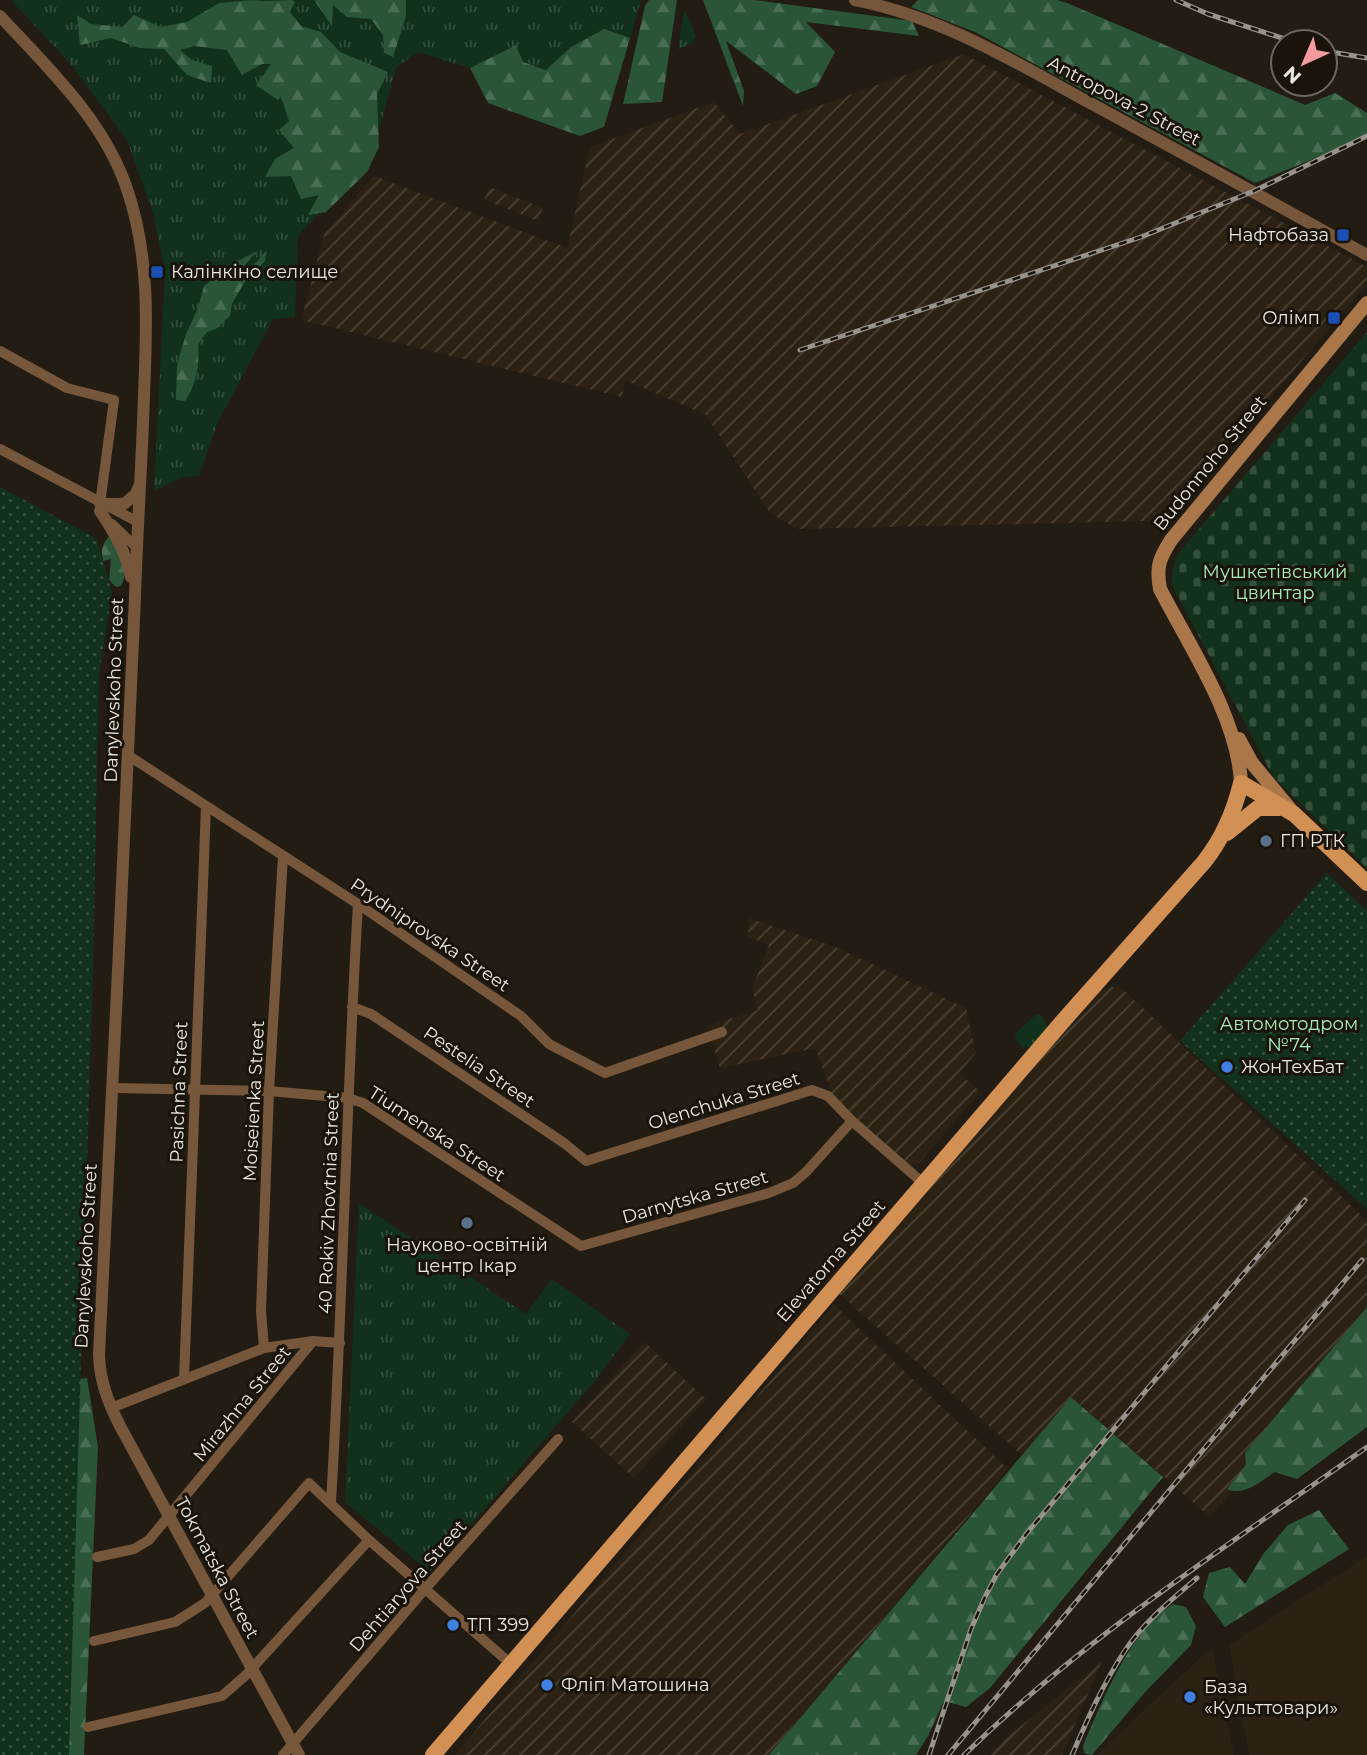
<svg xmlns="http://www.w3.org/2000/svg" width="1367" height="1755" viewBox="0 0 1367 1755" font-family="Montserrat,sans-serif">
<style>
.built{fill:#2c2214}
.industrial{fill:url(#industrial-furrows)}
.grass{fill:url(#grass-tufts)}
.forest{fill:url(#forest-firs)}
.cemetery{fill:url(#cemetery-stones)}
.park{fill:url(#park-dots)}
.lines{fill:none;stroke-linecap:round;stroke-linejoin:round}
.minor{stroke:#77573b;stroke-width:10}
.tertiary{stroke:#77573b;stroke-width:12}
.secondary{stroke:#aa774a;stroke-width:14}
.primary{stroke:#d39054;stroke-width:16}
.rail-casing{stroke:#97928b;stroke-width:5}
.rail{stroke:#19130a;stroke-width:2.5;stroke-dasharray:8;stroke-linecap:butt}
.transit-dot{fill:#1a4fb4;stroke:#19130a;stroke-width:2.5}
.service-dot{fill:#5c6f8a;stroke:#19130a;stroke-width:2.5}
.shop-dot{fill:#3f7fe0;stroke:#19130a;stroke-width:2.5}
.labels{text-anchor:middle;stroke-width:6;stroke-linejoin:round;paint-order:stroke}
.street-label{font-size:18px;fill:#eae6e0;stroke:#19130a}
.poi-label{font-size:18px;fill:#eae6e0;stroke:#19130a;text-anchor:start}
.park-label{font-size:18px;fill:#a6ecb8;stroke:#19130a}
</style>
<defs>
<pattern id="industrial-furrows" width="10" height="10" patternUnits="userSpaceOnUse" patternTransform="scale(1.75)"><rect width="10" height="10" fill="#2c2214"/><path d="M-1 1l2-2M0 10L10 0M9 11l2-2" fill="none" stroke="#4b4236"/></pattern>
<pattern id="grass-tufts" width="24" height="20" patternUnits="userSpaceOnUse" patternTransform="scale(1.75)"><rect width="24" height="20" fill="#11311b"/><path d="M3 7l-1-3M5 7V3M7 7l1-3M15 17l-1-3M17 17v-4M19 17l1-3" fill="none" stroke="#344f3c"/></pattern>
<pattern id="forest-firs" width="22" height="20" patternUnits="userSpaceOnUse" patternTransform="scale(1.75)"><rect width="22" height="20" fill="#2a5637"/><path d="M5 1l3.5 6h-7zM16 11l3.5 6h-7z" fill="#496e54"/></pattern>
<pattern id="cemetery-stones" width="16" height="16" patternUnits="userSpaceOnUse" patternTransform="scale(1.75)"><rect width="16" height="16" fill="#11311b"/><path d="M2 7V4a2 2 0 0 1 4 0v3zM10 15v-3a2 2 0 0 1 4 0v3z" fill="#344f3c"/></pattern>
<pattern id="park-dots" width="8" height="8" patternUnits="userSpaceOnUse" patternTransform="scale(1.75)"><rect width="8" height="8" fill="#11311b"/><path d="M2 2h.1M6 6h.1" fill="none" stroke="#344f3c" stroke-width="1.8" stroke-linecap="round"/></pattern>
</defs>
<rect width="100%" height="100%" fill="#221c13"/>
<path class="built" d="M1367,1556v199h-118l-20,-110z
M1212,1647l22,108h-136l6,-8z"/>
<path class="industrial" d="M964,54l403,213v16l-188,224 -30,14 -351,8 -28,-16 -64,-98 -81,-35 -3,17 -321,-77 24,-88 49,-56 193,72 23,-101 124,-45 26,32z
M489,187l54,21 -5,13 -54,-21z
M749,918l89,30 128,60 10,45 -17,20 21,19 -60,70 -9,5 -76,-66 -20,-53 -95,20 -13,-42 51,-16 -6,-21 17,-44 -21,-8z
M1110,987h8l8,5 241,229v105l-157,191 -138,-120 -50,58 -186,-164 262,-298z
M834,1305l174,164 -239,286h-314z
M644,1342l62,57 -72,79 -62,-56z
M1102,1661l-40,94h-71l15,-17z"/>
<path class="grass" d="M11,0h630l-11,38 -26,-9 -33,18 -25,23 -23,-8 -8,-17 -45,23 -52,-16 -22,16 -26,95 -72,72 -3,82 -22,2 -55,103 -19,54 -17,1 -28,14 11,-219 -12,-59 -26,-73 -58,-78z
M684,12h2l10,24 -4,7 -14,7z
M1037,1014l6,3 5,11 -18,20 -8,-1 -6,-7 -1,-6z
M359,1203l167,111 26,-35 78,55 -37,49 -163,189 -85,-70z"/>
<path class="forest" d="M251,0c15,2 27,0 41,0l3,2 -5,10 11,14 20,6 19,20 48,20 -11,22 2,53 -12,25 -41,40 -18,3 11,-20 -18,4 -10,-23 -26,1 10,-18 19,-11 -15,-18 10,-9 -8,-25 -3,4 -22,-15 15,-21h-9l-20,11 -15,-25 -33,-4 -14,4 12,10 20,6 -1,17 -24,-8 -23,-26 -24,-1 -29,-10 -31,7 -3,-30 14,9 31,3 12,-12 26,12 27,-5 32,-19z
M314,0h92v16l-13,41 -9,-4 -1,-18 -12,-16 -24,-2 -14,-12 -1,21z
M649,0h28l-15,102 -39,2 22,-98z
M703,0h51l158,21 7,15 -113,-14 29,30 -18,34 -21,8 -70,-53 18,50 -1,15z
M918,0h139l10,3 238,102 30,-12 32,20v24l-112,46 -280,-151 -64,-25z
M604,29l26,9 -26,89 -24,9 -92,-33 -18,-35 46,-23 7,17 23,8 25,-23z
M257,251l-22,26 11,-3 20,-23 -1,10 -21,22 -12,21 -2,12 -14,13 -9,3 -9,13c2,19 -2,41 -13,56l-9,-1 1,-35 9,-31 12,-26 6,-22 28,-22z
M111,534c7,16 20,36 10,52l-5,1 -7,-7 2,-21 -8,2c-3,-12 0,-18 8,-27z
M1367,1307v120l-70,52 -22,-7c-15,9 -31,25 -48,17l19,-24 -1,-12z
M87,1378l11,69 -14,308h-36l6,-372z
M1071,1397l92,80 -173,211 -24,19 -22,-6 -16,35 -12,19h-147z
M1319,1510l30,39 -124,78 -22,-30 6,-24 21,-6 15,17 19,-31 24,-28z
M1173,1604l13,3 10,19 -5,19 -45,46 -54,64 -8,-2 -1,-7c19,-45 47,-116 90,-142z"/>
<path class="cemetery" d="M1367,332v536l-93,-90 -100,-189c-4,-16 -1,-27 8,-40z"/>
<path class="park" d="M0,487l97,52 15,53 -13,82 -6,293 -24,788h-69z
M1327,873l40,38v298l-187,-168z"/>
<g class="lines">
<path class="minor" d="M0,351l67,37 47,12 -14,104
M0,449l138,73
M112,524l25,24
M129,756l229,148 163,112 28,28 56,29 117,-41
M352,1007l19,7 193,129 22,18 226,-71 16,6 24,25 71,62
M113,1088l156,3 79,7 15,5 218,143 188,-53 24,-10 13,-11 46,-51
M264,1348l-3,-37 8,-220 14,-235
M184,1379l22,-573
M111,1408l153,-60 49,-7 27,2
M331,1502c12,-199 15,-399 27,-598
M97,1557l37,-8 15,-9 164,-199
M94,1641l81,-19 30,-19 104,-120 60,57 142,124
M88,1727l134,-31 23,-20 124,-136
M283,1755l142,-166 133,-150"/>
<path class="tertiary" d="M855,0c87,17 160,62 237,104 92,50 184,100 275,151
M0,16c48,52 104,104 127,173 23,67 20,136 17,206 -2,68 -7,135 -9,202 -11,253 -23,505 -36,758 1,27 9,47 21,71l179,329
M100,504h24l12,-10 4,-10
M100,511c14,21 26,41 31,66"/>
<path class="secondary" d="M1239,739l13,24 39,47
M1241,783c-3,-65 -51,-136 -81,-194 -4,-22 -1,-30 11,-49l196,-237"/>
<path class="primary" d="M1227,833l31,-25h21
M433,1755l630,-734 141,-159c19,-24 30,-50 37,-79l53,31 73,69"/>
<g class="rail-casing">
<path id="rail" d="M1176,0l32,14 86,28
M1325,51l42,7
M800,350l341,-113 113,-46 113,-55
M929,1755l42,-126 14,-32 12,-23 30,-41 278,-333
M948,1755l414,-495
M964,1755c121,-118 265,-210 403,-308
M1072,1755c15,-35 31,-71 52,-103 19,-29 47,-52 73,-74"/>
</g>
<use href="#rail" class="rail"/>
</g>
<g class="transit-dot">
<rect x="1336" y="228" width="14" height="14" rx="3.5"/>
<rect x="150" y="265" width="14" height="14" rx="3.5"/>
<rect x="1327" y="311" width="14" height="14" rx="3.5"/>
</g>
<g class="service-dot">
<circle cx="1266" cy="841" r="7"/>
<circle cx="467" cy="1223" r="7"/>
</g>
<g class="shop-dot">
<circle cx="1227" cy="1067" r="7"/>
<circle cx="453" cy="1625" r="7"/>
<circle cx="547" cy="1685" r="7"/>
<circle cx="1190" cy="1697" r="7"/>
</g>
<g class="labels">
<g class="street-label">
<text transform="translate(1124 101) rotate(28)" y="6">Antropova-2 Street</text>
<text transform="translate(1210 463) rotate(-51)" y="6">Budonnoho Street</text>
<text transform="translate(114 690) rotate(-88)" y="6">Danylevskoho Street</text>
<text transform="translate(430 935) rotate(34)" y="6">Prydniprovska Street</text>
<text transform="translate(479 1067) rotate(34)" y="6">Pestelia Street</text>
<text transform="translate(179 1092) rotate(-88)" y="6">Pasichna Street</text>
<text transform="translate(254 1101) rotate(-87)" y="6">Moiseienka Street</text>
<text transform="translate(724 1101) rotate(-17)" y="6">Olenchuka Street</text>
<text transform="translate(437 1134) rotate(33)" y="6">Tiumenska Street</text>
<text transform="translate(695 1197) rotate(-16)" y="6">Darnytska Street</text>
<text transform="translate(329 1203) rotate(-88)" y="6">40 Rokiv Zhovtnia Street</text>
<text transform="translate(86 1256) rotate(-87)" y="6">Danylevskoho Street</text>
<text transform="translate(831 1261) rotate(-49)" y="6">Elevatorna Street</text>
<text transform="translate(242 1404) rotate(-51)" y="6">Mirazhna Street</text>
<text transform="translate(217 1568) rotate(62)" y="6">Tokmatska Street</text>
<text transform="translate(408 1586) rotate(-49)" y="6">Dehtiaryova Street</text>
</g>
<g class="poi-label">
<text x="1329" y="241" text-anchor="end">Нафтобаза</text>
<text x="171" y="278">Калінкіно селище</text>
<text x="1320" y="324" text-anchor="end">Олімп</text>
<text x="1280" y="847">ГП РТК</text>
<text x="1241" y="1073">ЖонТехБат</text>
<text x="467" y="1251" text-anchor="middle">Науково-освітній<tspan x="467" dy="21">центр Ікар</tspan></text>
<text x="467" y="1631">ТП 399</text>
<text x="561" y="1691">Фліп Матошина</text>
<text x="1204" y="1693">База<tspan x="1204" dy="21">«Культтовари»</tspan></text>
</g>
<g class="park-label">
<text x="1275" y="578">Мушкетівський<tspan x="1275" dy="21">цвинтар</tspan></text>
<text x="1289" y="1030">Автомотодром<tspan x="1289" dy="21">№74</tspan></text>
</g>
</g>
<g transform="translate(1304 63) rotate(224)"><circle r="33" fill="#19130a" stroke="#6d6760" stroke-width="2"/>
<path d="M0-5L12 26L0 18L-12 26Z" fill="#f59b9d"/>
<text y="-10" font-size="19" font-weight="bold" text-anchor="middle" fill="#eae6e0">N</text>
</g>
</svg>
